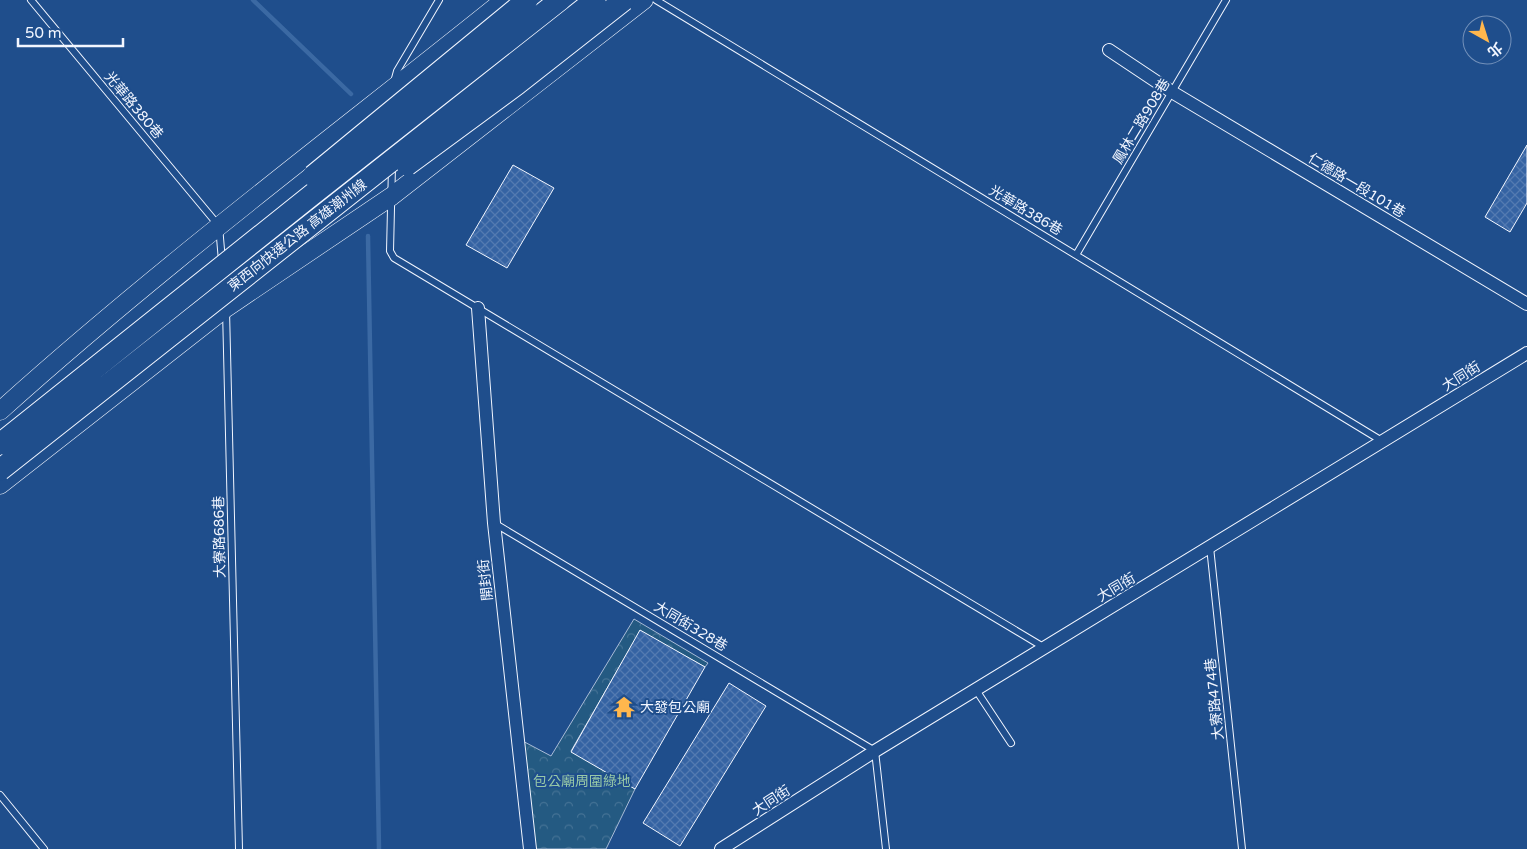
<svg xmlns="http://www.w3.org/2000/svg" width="1527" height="849" viewBox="0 0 1527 849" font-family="'Varela Round','Noto Sans TC',sans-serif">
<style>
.park{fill:url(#park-crowns);stroke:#a8bbd7}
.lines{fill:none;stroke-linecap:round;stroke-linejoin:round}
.stream{stroke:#3b69a3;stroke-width:4.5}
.building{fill:url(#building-cross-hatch);stroke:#f2f6ff}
.service-casing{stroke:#f2f6ff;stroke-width:8}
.minor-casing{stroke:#f2f6ff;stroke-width:14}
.secondary-casing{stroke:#f2f6ff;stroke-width:19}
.service{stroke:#1f4e8c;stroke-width:6}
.minor{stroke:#1f4e8c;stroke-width:12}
.secondary{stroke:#1f4e8c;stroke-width:18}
.trunk-bridge-casing{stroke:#f2f6ff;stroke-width:23;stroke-linecap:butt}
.trunk-bridge{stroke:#1f4e8c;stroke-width:21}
.labels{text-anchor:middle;stroke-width:4;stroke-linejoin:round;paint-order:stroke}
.street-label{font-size:14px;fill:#f2f6ff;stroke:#1f4e8c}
.poi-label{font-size:14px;fill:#f2f6ff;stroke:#1f4e8c;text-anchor:start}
.park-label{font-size:14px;fill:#97c8a6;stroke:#1f4e8c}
</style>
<defs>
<pattern id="park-crowns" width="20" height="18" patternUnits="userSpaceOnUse" patternTransform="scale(1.25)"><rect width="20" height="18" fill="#245a82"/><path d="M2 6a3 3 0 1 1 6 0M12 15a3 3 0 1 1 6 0" fill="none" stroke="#447295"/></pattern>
<pattern id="building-cross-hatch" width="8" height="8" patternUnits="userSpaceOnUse" patternTransform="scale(1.25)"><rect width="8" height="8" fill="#3563a3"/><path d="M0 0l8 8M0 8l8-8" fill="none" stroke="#537ab1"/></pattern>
</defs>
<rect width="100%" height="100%" fill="#1f4e8c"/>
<path class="park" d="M634,619l74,44 -3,4 -65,-36 -69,120 64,38 -29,60h-70l-19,-111 34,18z"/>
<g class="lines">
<path class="stream" d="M253,0l98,94
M368,236l11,613"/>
</g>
<path class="building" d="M1527,145v58l-17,29 -25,-15z
M513,165l41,23 -47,80 -41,-23z
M640,630l65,37 -70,122 -64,-37z
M729,683l37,23 -86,140 -37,-23z"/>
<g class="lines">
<g class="service-casing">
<path id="service" d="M31,0l188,226 3,35
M656,0l726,441
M394,82l3,-11 42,-71
M392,166l-2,85 4,7 651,390
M1076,255l150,-255
M226,310l13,539
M494,523l381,228 11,98
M1210,547l32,302
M976,690l35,53
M0,795l44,54"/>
</g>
<g class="minor-casing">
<path id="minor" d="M1109,50l63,42 355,212
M478,308l16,215 36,326
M721,849l154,-98 652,-398"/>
</g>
<g class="secondary-casing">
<path id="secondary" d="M0,411c161,-145 335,-275 504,-411
M0,485l226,-177 166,-112 252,-196"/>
</g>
<use href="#service" class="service"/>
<use href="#minor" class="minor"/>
<use href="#secondary" class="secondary"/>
<g class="trunk-bridge-casing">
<path id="trunk-bridge" d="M407,165l110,-81 107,-84
M313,176l214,-176
M0,444l313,-250 247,-194
M0,470l595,-470"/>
</g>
<use href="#trunk-bridge" class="trunk-bridge"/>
</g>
<defs>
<g id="temple-bare" transform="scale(1.725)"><path d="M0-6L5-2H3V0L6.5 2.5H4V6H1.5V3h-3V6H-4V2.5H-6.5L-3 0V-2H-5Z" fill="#ffb74d" stroke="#1f4e8c" stroke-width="2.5" paint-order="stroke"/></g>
</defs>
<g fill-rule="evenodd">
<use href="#temple-bare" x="624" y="707"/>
</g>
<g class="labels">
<g class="street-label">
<text transform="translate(134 105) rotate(50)" y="5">光華路380巷</text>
<text transform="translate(1141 121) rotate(-59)" y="5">鳳林二路908巷</text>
<text transform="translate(1357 185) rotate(31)" y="5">仁德路一段101巷</text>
<text transform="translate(1026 210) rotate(31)" y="5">光華路386巷</text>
<text transform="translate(297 235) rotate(-38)" y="5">東西向快速公路 高雄潮州線</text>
<text transform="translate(1461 376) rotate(-32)" y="5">大同街</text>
<text transform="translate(219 537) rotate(-91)" y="5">大寮路686巷</text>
<text transform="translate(485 580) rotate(-96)" y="5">開封街</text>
<text transform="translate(1116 587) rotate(-31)" y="5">大同街</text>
<text transform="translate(691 626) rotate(31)" y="5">大同街328巷</text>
<text transform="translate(1214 699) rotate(-96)" y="5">大寮路474巷</text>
<text transform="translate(771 800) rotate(-33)" y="5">大同街</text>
</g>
<g class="poi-label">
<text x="640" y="712">大發包公廟</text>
</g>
<g class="park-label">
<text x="582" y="786">包公廟周圍綠地</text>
</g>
</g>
<g transform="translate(1487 40) rotate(141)"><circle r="24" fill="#1f4e8c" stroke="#7391ba"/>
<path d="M0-4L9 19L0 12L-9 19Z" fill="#ffb74d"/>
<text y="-8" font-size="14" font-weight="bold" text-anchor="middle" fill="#f2f6ff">北</text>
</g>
<path d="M18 38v8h105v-8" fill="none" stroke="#f2f6ff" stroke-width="2.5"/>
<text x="25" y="38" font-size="15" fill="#f2f6ff" stroke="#1f4e8c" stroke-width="4" paint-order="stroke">50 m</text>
</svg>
